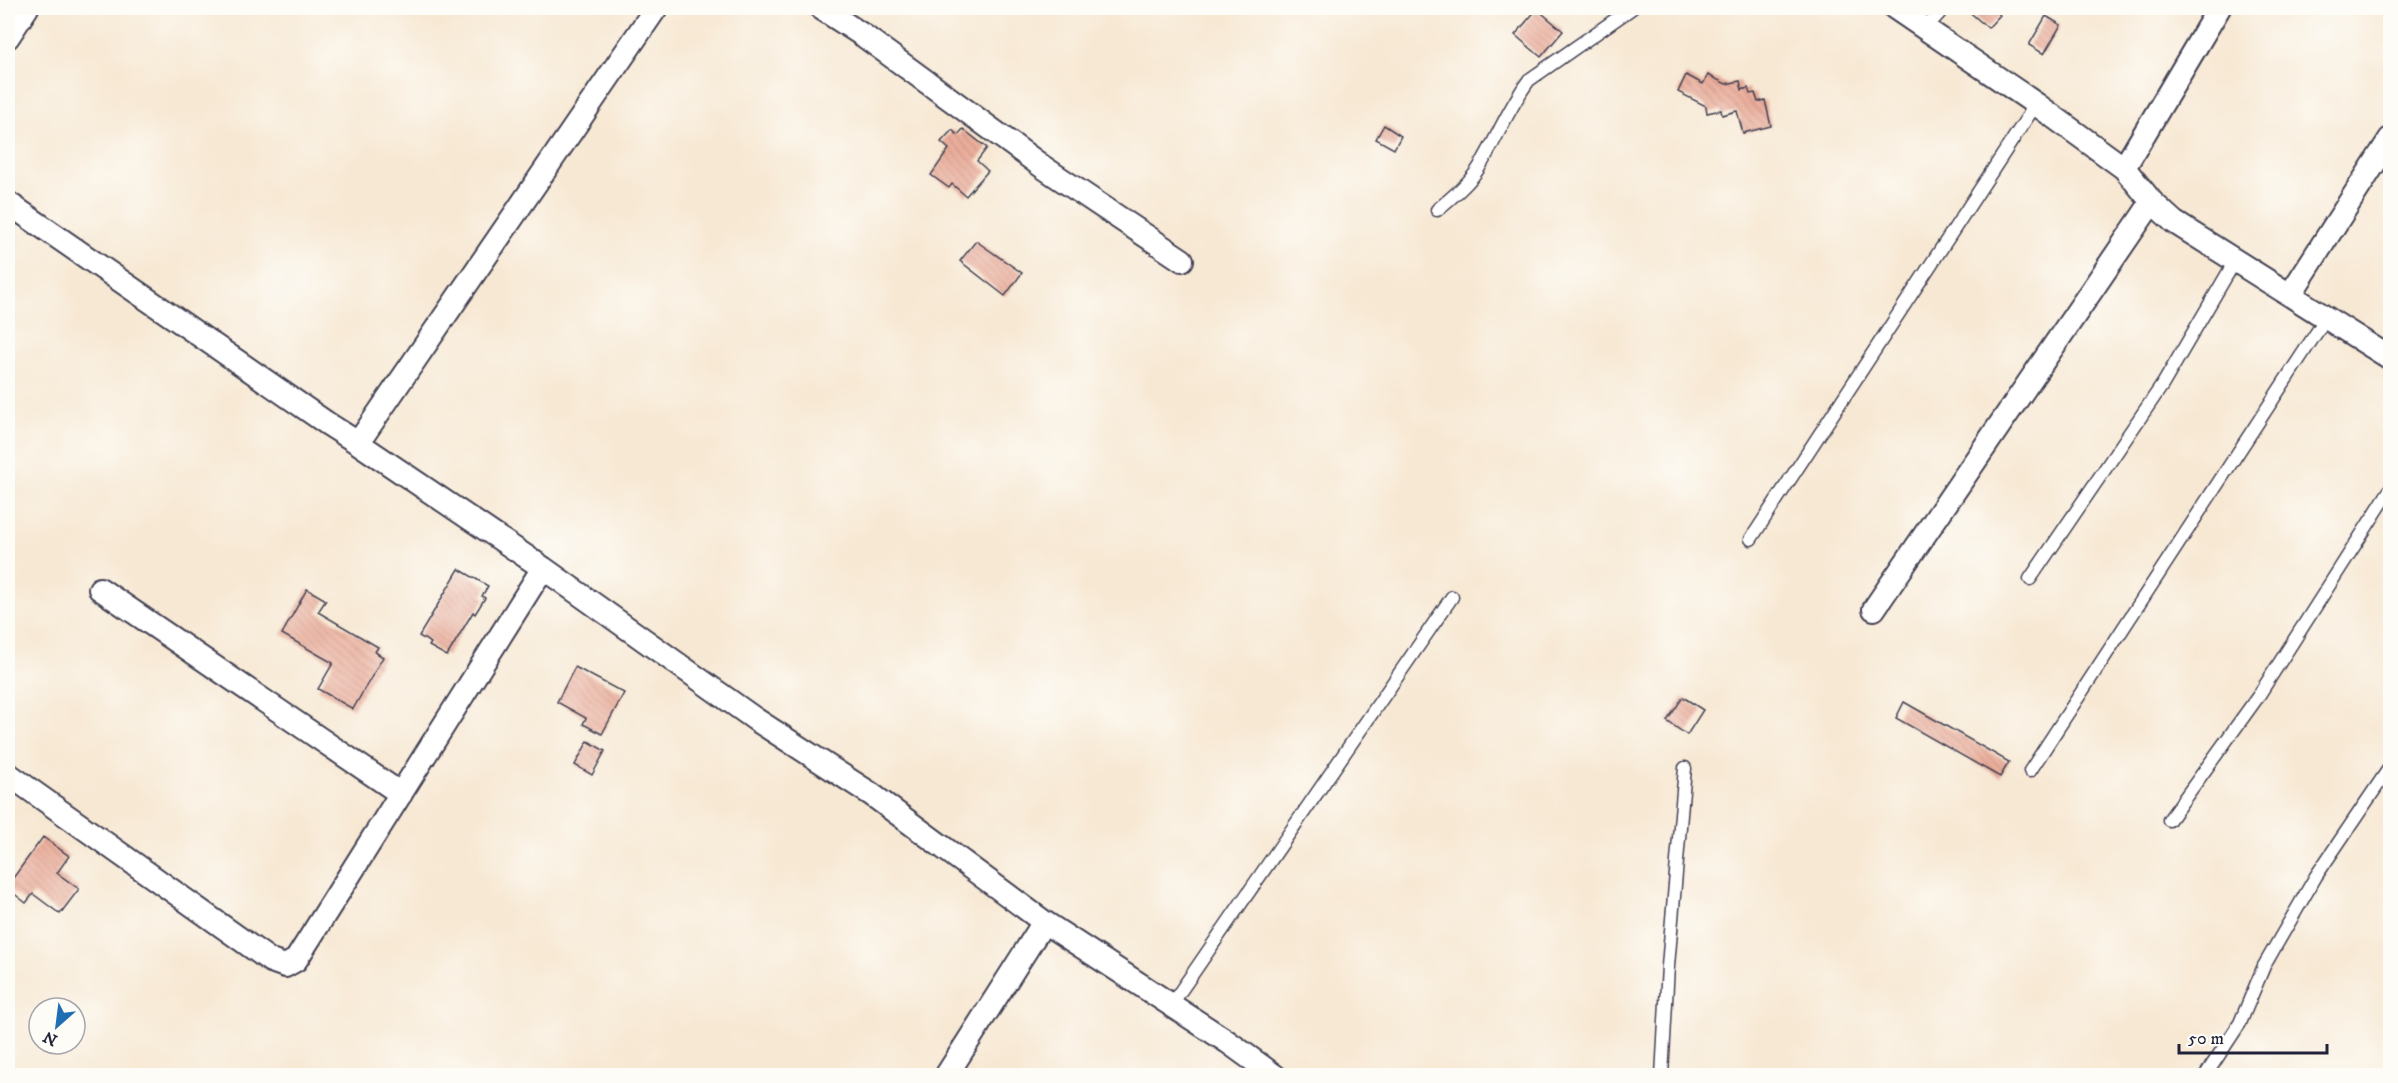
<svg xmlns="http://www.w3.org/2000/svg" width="2398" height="1083" viewBox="0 0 2398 1083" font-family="'IM FELL DW Pica',serif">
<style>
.building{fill:url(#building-back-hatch)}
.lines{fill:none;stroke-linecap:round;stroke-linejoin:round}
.service-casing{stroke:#424052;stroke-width:15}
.minor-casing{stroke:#424052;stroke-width:26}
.service{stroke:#fff;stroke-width:12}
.minor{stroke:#fff;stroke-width:22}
</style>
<defs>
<pattern id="building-back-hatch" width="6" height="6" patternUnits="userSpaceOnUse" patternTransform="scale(1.5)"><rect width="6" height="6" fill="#ebae9b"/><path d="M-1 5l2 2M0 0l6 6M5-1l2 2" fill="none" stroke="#c99586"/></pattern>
</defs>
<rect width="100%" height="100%" fill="#fdfcf7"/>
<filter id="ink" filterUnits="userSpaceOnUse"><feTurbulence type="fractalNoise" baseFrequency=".0167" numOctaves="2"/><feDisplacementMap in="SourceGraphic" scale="12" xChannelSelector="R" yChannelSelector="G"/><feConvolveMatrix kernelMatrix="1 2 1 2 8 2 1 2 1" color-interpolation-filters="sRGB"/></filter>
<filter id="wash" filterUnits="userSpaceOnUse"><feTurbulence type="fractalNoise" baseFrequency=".008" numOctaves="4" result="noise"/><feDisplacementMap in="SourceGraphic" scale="24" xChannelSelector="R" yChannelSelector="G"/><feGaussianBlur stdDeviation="1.35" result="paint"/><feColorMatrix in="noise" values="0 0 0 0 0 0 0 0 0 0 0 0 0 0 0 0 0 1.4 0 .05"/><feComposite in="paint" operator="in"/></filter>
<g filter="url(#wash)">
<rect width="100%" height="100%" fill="#f7e8d3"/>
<g id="blocks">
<path class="building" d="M1965,8h27l8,7 -12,13z
M1537,9l26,22 -22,26 -26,-22z
M2046,16l15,9 -17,29 -15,-9z
M1686,75l17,9 5,-9 18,9 14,-3 2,9 6,-2 2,6 5,-1 3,9 7,-2 6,26 -28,7 -6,-22 -15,4 -1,-5 -14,3 -1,-7 -28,-14z
M1384,125l17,11 -7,13 -18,-10z
M963,129l24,19 -10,13 11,10 -22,25 -14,-12 -3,4 -18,-13 18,-26 -8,-7 11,-12 6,5z
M976,241l46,32 -17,23 -45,-35z
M459,569l29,17 -6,10 3,2 -10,16 -2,-2 -26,44 -18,-10 2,-3 -12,-7z
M307,589l19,11 -8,12 60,35 -3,5 8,5 -30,52 -35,-20 15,-26 -51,-29z
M575,667l49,26 -22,41 -19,-10 3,-6 -29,-16z
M1683,697l20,13 -16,25 -20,-14z
M1904,702l105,60 -9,15 -104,-59z
M588,741l17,10 -13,24 -17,-10z
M43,837l26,19 -12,17 22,16 -19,25 -27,-20 -7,9 -18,-14v-4z"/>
</g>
</g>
<g filter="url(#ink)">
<use href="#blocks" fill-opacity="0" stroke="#424052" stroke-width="1.5"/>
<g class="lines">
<g class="service-casing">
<path id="service" d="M1925,29l19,-21
M1437,210c15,-13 33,-27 43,-44 17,-28 29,-59 49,-86l103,-72
M1751,539l285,-435
M2030,579l133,-195 72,-123
M2030,771l296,-453
M2169,820l88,-122 133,-208
M1171,1005l281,-408
M1662,1076l6,-110 17,-198
M2205,1076l35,-53 24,-57 52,-90 74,-109"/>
</g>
<g class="minor-casing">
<path id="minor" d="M821,8l43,28 179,131 139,93
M1895,8l141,96 88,64 28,34 22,20 216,136
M8,37l19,-29
M2124,168l95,-160
M8,203l320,221 30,19 185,125 212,151 116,75 173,128 184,120 47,34
M2290,295l100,-156
M358,443l298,-435
M100,589l301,205
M1874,609l278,-407
M8,774l263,187 14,5 11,-6 247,-392
M946,1076l98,-154"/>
</g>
<use href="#service" class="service"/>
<use href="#minor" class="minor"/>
</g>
</g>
<rect width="2398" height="1083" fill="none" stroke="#fdfcf7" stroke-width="30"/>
<g transform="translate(57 1026) rotate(208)"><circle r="28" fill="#fdfcf7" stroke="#a5a5ac" stroke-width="1.5"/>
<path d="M0-4.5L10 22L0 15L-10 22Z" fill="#1f6fb2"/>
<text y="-9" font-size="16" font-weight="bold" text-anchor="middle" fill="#22223b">N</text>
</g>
<path d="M2179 1044v9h148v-9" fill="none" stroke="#22223b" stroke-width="3"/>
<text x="2188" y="1044" font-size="18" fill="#22223b" stroke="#fdfcf7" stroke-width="4.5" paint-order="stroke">50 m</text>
</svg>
